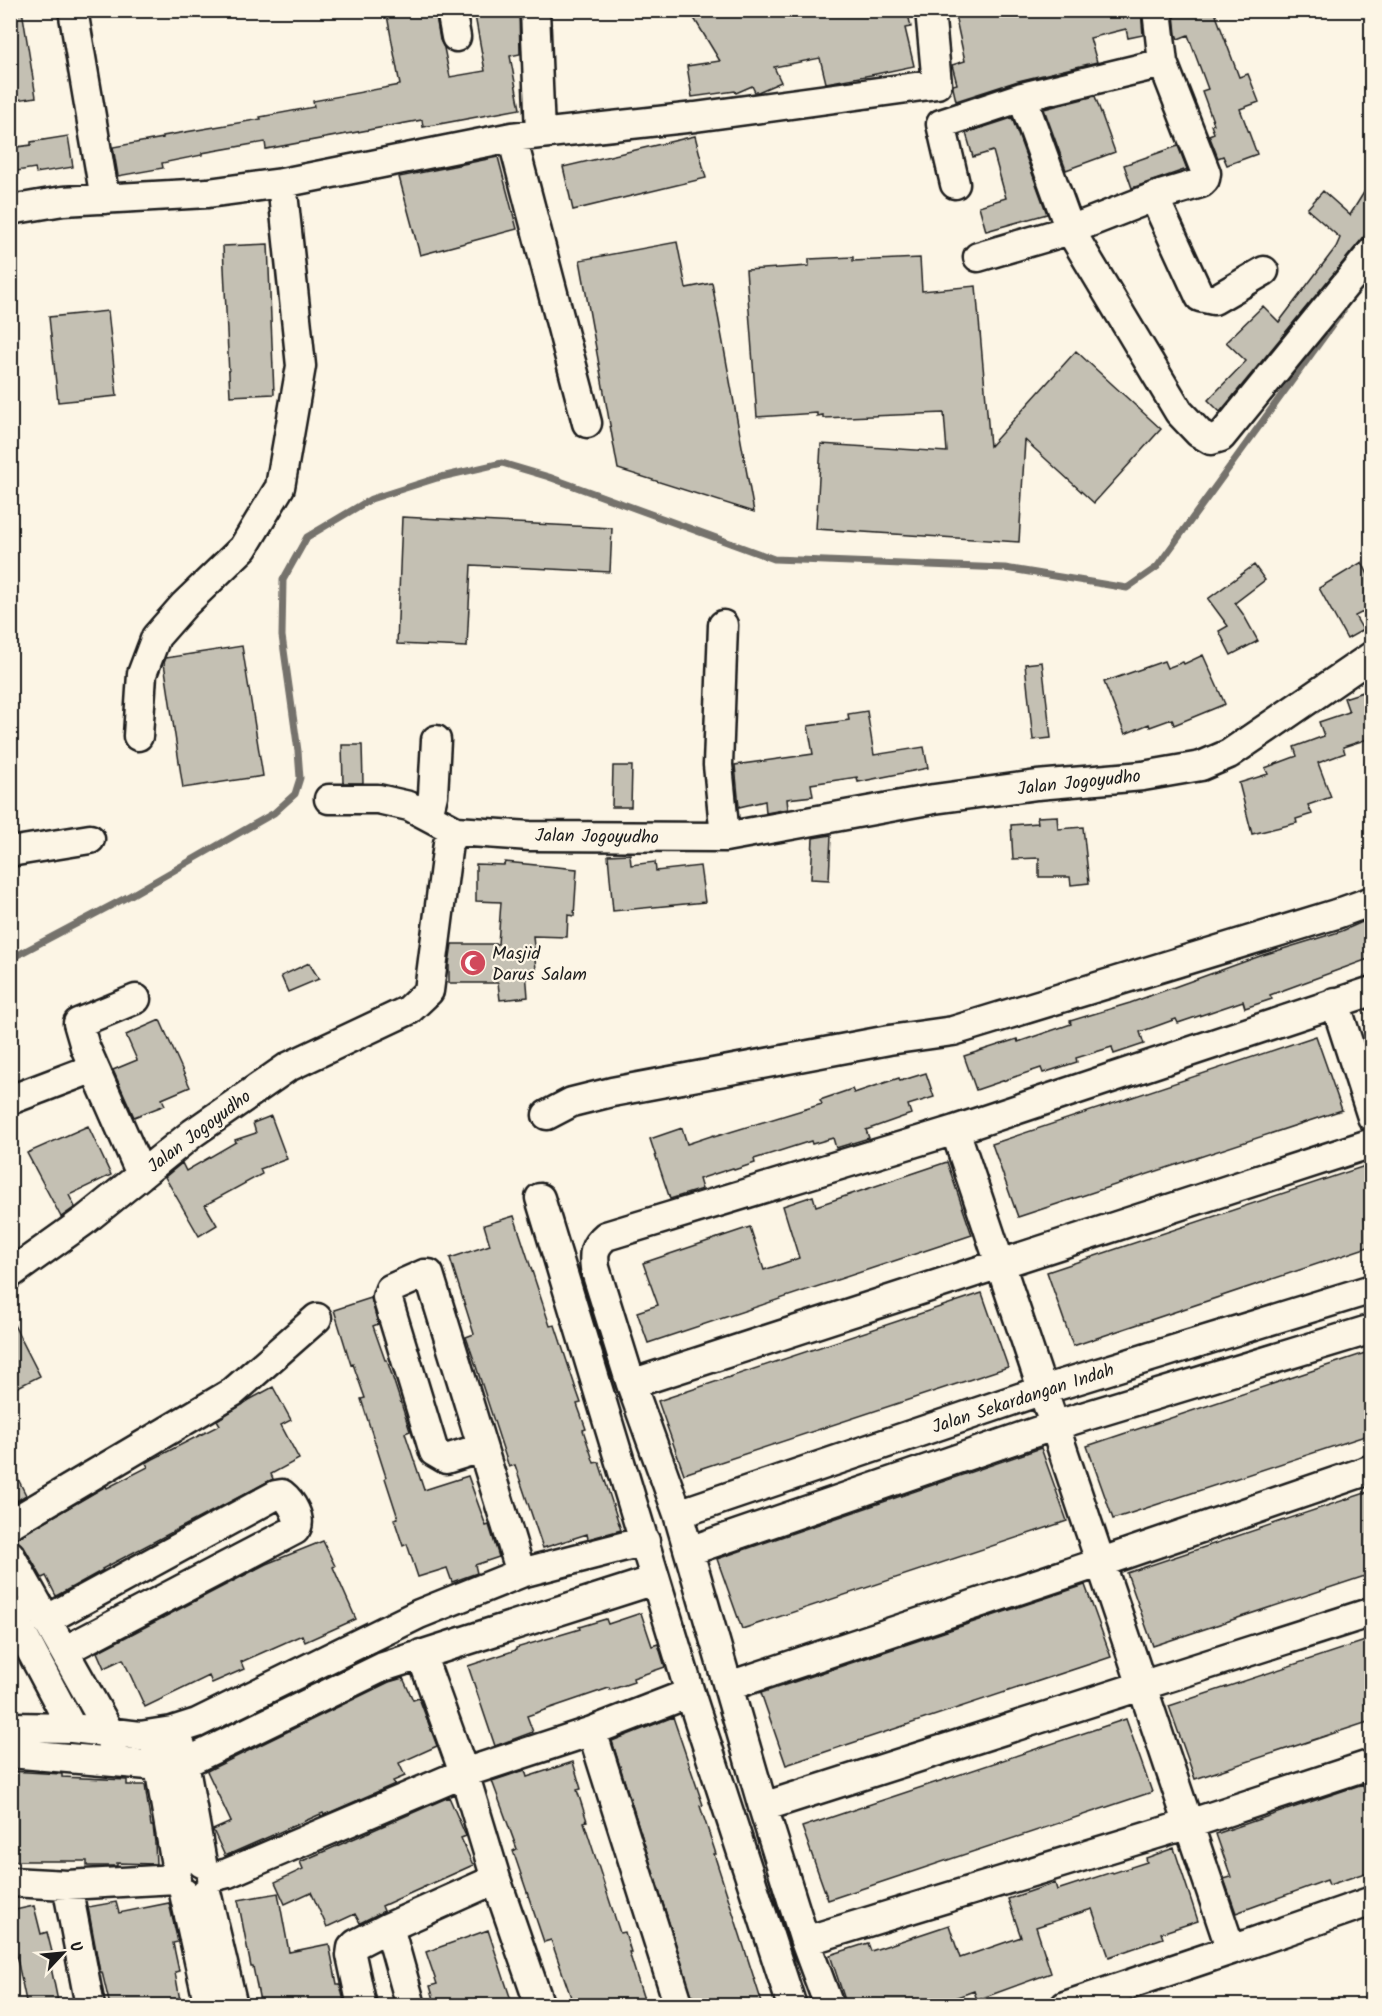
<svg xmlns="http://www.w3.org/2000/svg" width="1382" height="2016" viewBox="0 0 1382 2016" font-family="Kalam,sans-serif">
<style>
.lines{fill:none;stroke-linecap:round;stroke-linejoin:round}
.stream{stroke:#75726c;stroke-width:7}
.building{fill:#c4c0b3;stroke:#1c1c1c;stroke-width:1.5}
.minor-casing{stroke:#1c1c1c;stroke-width:33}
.minor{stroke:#fcf5e5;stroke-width:28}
.labels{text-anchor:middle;stroke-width:4.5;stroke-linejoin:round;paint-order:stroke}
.street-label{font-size:18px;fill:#1c1c1c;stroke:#fcf5e5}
.poi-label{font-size:18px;fill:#1c1c1c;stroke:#fcf5e5;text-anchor:start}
</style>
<rect width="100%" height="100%" fill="#fcf5e5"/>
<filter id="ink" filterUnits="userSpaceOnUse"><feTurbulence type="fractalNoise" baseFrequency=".0167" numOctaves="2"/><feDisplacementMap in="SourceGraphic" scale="12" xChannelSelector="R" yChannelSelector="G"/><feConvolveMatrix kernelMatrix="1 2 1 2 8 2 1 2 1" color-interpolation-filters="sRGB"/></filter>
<g filter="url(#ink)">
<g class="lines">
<path class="stream" d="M10,959l121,-64 143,-82 21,-19 5,-16 -2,-27 -16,-115 1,-56 24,-43 64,-38 66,-21 65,-15 47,14 225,82 231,9 122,20 30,-21 187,-258"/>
</g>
<path class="building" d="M10,10h12l14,87 -26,4z
M386,10h49l5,30 4,8 6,29 35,-6 -11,-61h45l1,44 -10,2 10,53 -97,18 -1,-7 -156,29 -1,-7 -63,11v2l-40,8 1,5 -45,8 -5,-29 50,-9v-2l98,-17 -1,-2 54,-10 -1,-6 87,-16z
M689,10h218l4,17 -6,1 9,38 -43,9 -45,8 -6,-25 -46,9 7,15 -23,10h-3l-3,-6 -16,7 -1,-2 -43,6 -5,-31 33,-5z
M954,10h187l2,25 -15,3 -2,-9 -36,9 7,24 -79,19 -62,20 -3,-13v-3l4,-1 -5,-19 13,-4z
M1184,10h30l25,67 9,-3 11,28 -19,7 17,45 -30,11 -4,-9 -5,2 -9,-23 5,-2 -3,-8 3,-1 -12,-33 6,-2 -20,-54 -10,4 -2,-5 -2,-20z
M1095,96l20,56 -49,18 -22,-61z
M1012,118l35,96 -61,17 -7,-25 27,-8 -13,-47 -20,6 -7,-24z
M68,136l5,31 -37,6 -1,-5 -25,4v-24l21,-3v-3z
M695,136l11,42 -133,32 -10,-43z
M1178,146l9,23 -55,19 -8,-23z
M498,157l19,72 -97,26 -21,-78z
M1371,181v47l-151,184 -12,-12 38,-39 -20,-19 37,-36 16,16 57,-75 4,-9 -33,-29 16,-18 27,24z
M677,242l9,46 26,-5 42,229 -136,-43 -38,-209z
M268,244l6,150 -44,2 -7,-150z
M853,257v4l67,-3 2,33 54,-5 14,160 86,-95 85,78 -67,74 -69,-63 -6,102 -203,-13 5,-85 126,8 -3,-39 -121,5v-3l-6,1v-3l-60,4 -11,-147 63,-4v-7z
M108,311l9,85 -59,6 -9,-85z
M402,517l210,11 -2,44 -139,-7 -4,82 -70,-3z
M1362,562l9,19v27l-16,8 8,14 -16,9 -28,-51z
M1254,565l11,15 -30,23 8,11 15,27 -27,14 -12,-24 9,-5 -20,-27z
M242,646l21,130 -80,12 -19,-125 2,-5z
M1203,655l22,49 -51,21 -2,-6 -22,8 -1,-3 -24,10 -21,-52 60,-21 3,7 16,-6 1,2z
M1042,662l9,76 -18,2 -8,-76z
M1363,692l8,25v21l-28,9 2,6 -27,10 13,34 -23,8 4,9 -16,5 1,4 -45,11 -13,-51 29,-9 -3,-6 32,-12 -3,-9 30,-11 -5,-14 30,-10 -5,-14z
M867,711l7,44 50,-8 4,21 -70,14 -1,-5 -46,7 2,12 -26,3 1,10 -22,4 -1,-12 -26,6 -4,-42 78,-11 -5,-28 41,-6 -1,-6z
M342,745h20l1,38h-20z
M613,766h19l-1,41h-19z
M1057,816l1,13 25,-2 6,56 -18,2 -1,-8h-31v-19l-26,1 -2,-34 27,-2 -1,-6z
M831,835l-2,45 -18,-1 2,-41z
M630,854l1,11 24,-3 1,9 44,-5 5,36 -92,9 -5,-56z
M505,862l72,7 -3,47 -6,-1 -1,22 -34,-1 3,34 -10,1 2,26 -28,3 -2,-17h-49v-19l3,-20h46l3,-42 -25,-1v-37l28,1z
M1367,920l4,15v23l-101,37 2,4 -27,9 -2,-7 -65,22 -2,-4 -36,13 4,12 -30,10 -2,-7 -36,11 1,4 -34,11 -2,-5 -65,22 -12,-34 53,-17 1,3 53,-18 -1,-3 60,-18 133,-48 79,-24z
M309,963l10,16 -31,13 -7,-16z
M160,1020l30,67 -28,12 3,6 -31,12 -21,-47 24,-10 -11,-25z
M1316,1036l26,74 -324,107 -26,-73z
M926,1073l8,24 -26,8 3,9 -45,16 3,8 -33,10 -3,-10 -21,6 -1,-3 -57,18 1,4 -21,7 -1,-2 -34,11 3,10 -32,10 -20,-60 32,-11 5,16 27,-9v2l108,-33 -2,-4 32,-11 2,4 45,-15 1,3z
M271,1116l16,43 -27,10 2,5 -57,31 12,20 -18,11 -34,-59 17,-14 4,8 50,-29 -1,-2 21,-7 -3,-10z
M88,1126l23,49 -42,20 6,12 -14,10 -34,-64z
M947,1162l25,73 -324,108 -11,-31 21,-7 -15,-42 107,-36 14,43 35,-12 -16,-52 30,-10 3,10z
M1371,1164v82l-298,100 -26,-74z
M514,1216l36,110 5,-1 20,61 6,17 -4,1 9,25 -3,1 11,33 5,-1 22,68 -33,9 -1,-5 -44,14 -28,-83 -6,2 -35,-107 -8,-23 8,-3 -24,-76 40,-13 -6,-20z
M982,1293l26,74 -324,107 -26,-73z
M371,1298l7,26 -5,2 12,34h2l23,71 -5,2 19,57 44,-14 18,50 3,-1 10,32 -24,8 2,8 -25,9 -5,-14 -29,9 -11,-33 -4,2 -9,-27 4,-1 -13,-40 1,-1 -25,-78 4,-1 -12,-34 -2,1 -17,-55z
M10,1317l30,59 -22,11 -8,-15z
M1371,1351v83l-258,85 -26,-73z
M273,1387l18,33 -10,5 18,34 -28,15 2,5 -171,90 1,1 -47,26 -10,-20 -4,2 -18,-31 -9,-8 91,-53 1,2 41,-21 -2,-4 7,-4 67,-34 -3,-5 32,-20z
M1041,1448l26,73 -325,108 -25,-70z
M10,1463l16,32 -16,10z
M1371,1491v83l-218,72 -26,-73z
M323,1541l12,25 -2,1 23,52 -51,23 -3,-7 -61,27 3,7 -32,14 -3,-7 -64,31 -22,-48 -19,9 -7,-16 169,-88z
M1085,1585l26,72 -325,108 -25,-72z
M641,1613l11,33 6,-2 7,23 -32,11 1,4 -24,8 -1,-2 -82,28 6,16 -38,14 -27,-80 48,-16v-2l64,-19 -1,-2 27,-8 2,5z
M1371,1639v82l-176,58 -26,-73z
M403,1678l10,22 6,-2 18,48 -38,17 6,13 -12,5 2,3 -71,31 -1,-2 -98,43 -12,-26 18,-8 -24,-51 182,-89z
M673,1717l30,88 -3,1 16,48h-2l49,152h-68l-83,-265z
M1126,1719l26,73 -324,108 -26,-73z
M573,1762l8,27 -4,1 10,31 -3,1 36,111 5,-1 6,20h-2l17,54h-72l-23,-66 -7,2 -31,-91 4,-2 -25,-68 33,-11 2,7z
M10,1771l52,3v3l65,3v5h18l6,41h2l2,17 1,21 -39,-1v3h-30v-5h-77z
M1363,1784l8,28v59l-42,14 -2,-5 -91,33 -12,-34 7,-2 -15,-43z
M449,1797l16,37 1,2 -5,2 12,27 -91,41 2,5 -24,12 -5,-9 -28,13 -16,-35 -26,12 -10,-22 28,-13 -3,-7z
M1174,1848l24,73 -37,12 2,5 -54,19 -17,-48 -56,18 15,46 -74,27 -3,-9 -42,15h-85l-17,-51 38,-12 3,8 78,-26 11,33 61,-21 -13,-38 47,-16 2,7 55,-18 1,1 34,-11 -1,-4z
M278,1893l11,59 40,-8 8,40h3l5,22h-84l-8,-39h-2l-13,-67z
M116,1902l3,11 50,-10 9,39 -5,1 6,28 -4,1 6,34h-71l-8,-34h-2l-12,-65z
M34,1906l7,28 6,-2 5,20 -4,1 11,53h-32l-17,-81v-14z
M488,1930l25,76h-34l-2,-5 -15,5h-26l-6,-20 7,-2 -11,-32z"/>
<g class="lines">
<g class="minor-casing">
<path id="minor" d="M73,10l32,189
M451,10l5,27
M535,10l5,124
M1157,10l6,53
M512,137l75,286
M955,184l-14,-60 81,-27 141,-34 43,110 -1,6 -4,4 -47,14 -84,33 109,182 20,21 12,7 10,-3 151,-185
M1154,197l46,100 14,3 50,-29
M10,210l53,-9 145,-8 74,-10 230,-46 183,-20 242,-33 -7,-74
M978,257l92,-27 -48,-133
M723,625l-5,140 7,72
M138,736l4,-62 14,-37 28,-32 59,-57 37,-61 21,-121 -19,-183
M329,799h49l31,7 47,25
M428,816l5,-21 3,-55
M10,852l80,-13
M1372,991l-417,139 -349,106c-12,10 -13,17 -11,32l36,116 47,130 85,293 42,134 384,-117 183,-60
M136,999l-58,24 7,24 56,127
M1335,1002l37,115
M10,1100l84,-32
M547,1115l25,-13 40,-10 277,-52 64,-9 383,-117 36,-13
M955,1130l276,820 141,-49
M540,1198l150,495 102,313
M10,1274l74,-53 109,-88 95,-66 121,-57 20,-19 19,-148 8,-12 74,5 195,1 209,-38 103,-14 106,-9 58,-10 28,-12 143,-98
M631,1384l741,-241
M481,1448l-35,11 -12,-7 -47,-155 3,-8 34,-15h5l92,299
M678,1514l365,-124 329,-101
M10,1524l223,-132 84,-74
M689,1551l364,-125 319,-97
M10,1555l100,178 2,13
M10,1611l62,117
M46,1620l230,-125 6,-1c9,7 21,26 13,36l-231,121
M421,1654l43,119 32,106 44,127
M729,1686l370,-123 273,-94
M10,1727l62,1 68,8 32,-5 25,-8 222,-109 102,-41 124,-32
M592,1731l87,275
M181,1746l21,117
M156,1749l21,122
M10,1753l150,13 25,-3 198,-96 272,-87
M763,1807l609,-195
M212,1877l16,-4 236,-100 128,-42 98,-38
M11,1882l56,3 109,-6
M67,1885l23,121
M206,1892l27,114
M184,1893l25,113
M389,1927l22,79
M805,1941l24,65
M362,2006l-11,-51 1,-7 4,-4 33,-17 107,-48
M1065,2006l166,-56"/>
</g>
<use href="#minor" class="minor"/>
</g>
</g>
<defs>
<g id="mosque-disc" transform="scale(1.35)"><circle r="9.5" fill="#d1495b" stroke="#fcf5e5"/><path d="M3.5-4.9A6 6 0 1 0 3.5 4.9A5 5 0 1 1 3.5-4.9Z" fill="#fff"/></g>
</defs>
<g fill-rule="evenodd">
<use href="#mosque-disc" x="473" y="963"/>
</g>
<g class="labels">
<g class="street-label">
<text transform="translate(1079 782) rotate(-6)" y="6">Jalan Jogoyudho</text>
<text transform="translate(597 836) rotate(1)" y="6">Jalan Jogoyudho</text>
<text transform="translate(199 1131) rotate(-37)" y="6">Jalan Jogoyudho</text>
<text transform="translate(1023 1398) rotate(-18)" y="6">Jalan Sekardangan Indah</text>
</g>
<g class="poi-label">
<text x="492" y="959">Masjid<tspan x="492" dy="21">Darus Salam</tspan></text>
</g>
</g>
<rect width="1382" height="2016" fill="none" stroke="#fcf5e5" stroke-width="36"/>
<rect x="18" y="18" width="1346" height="1980" fill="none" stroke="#1c1c1c" stroke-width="2" filter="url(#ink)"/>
<g transform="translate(63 1953) rotate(64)" stroke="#fcf5e5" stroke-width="4.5" paint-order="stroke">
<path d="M0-4.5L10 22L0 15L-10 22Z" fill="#1c1c1c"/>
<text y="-9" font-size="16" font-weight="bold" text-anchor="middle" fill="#1c1c1c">U</text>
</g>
</svg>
